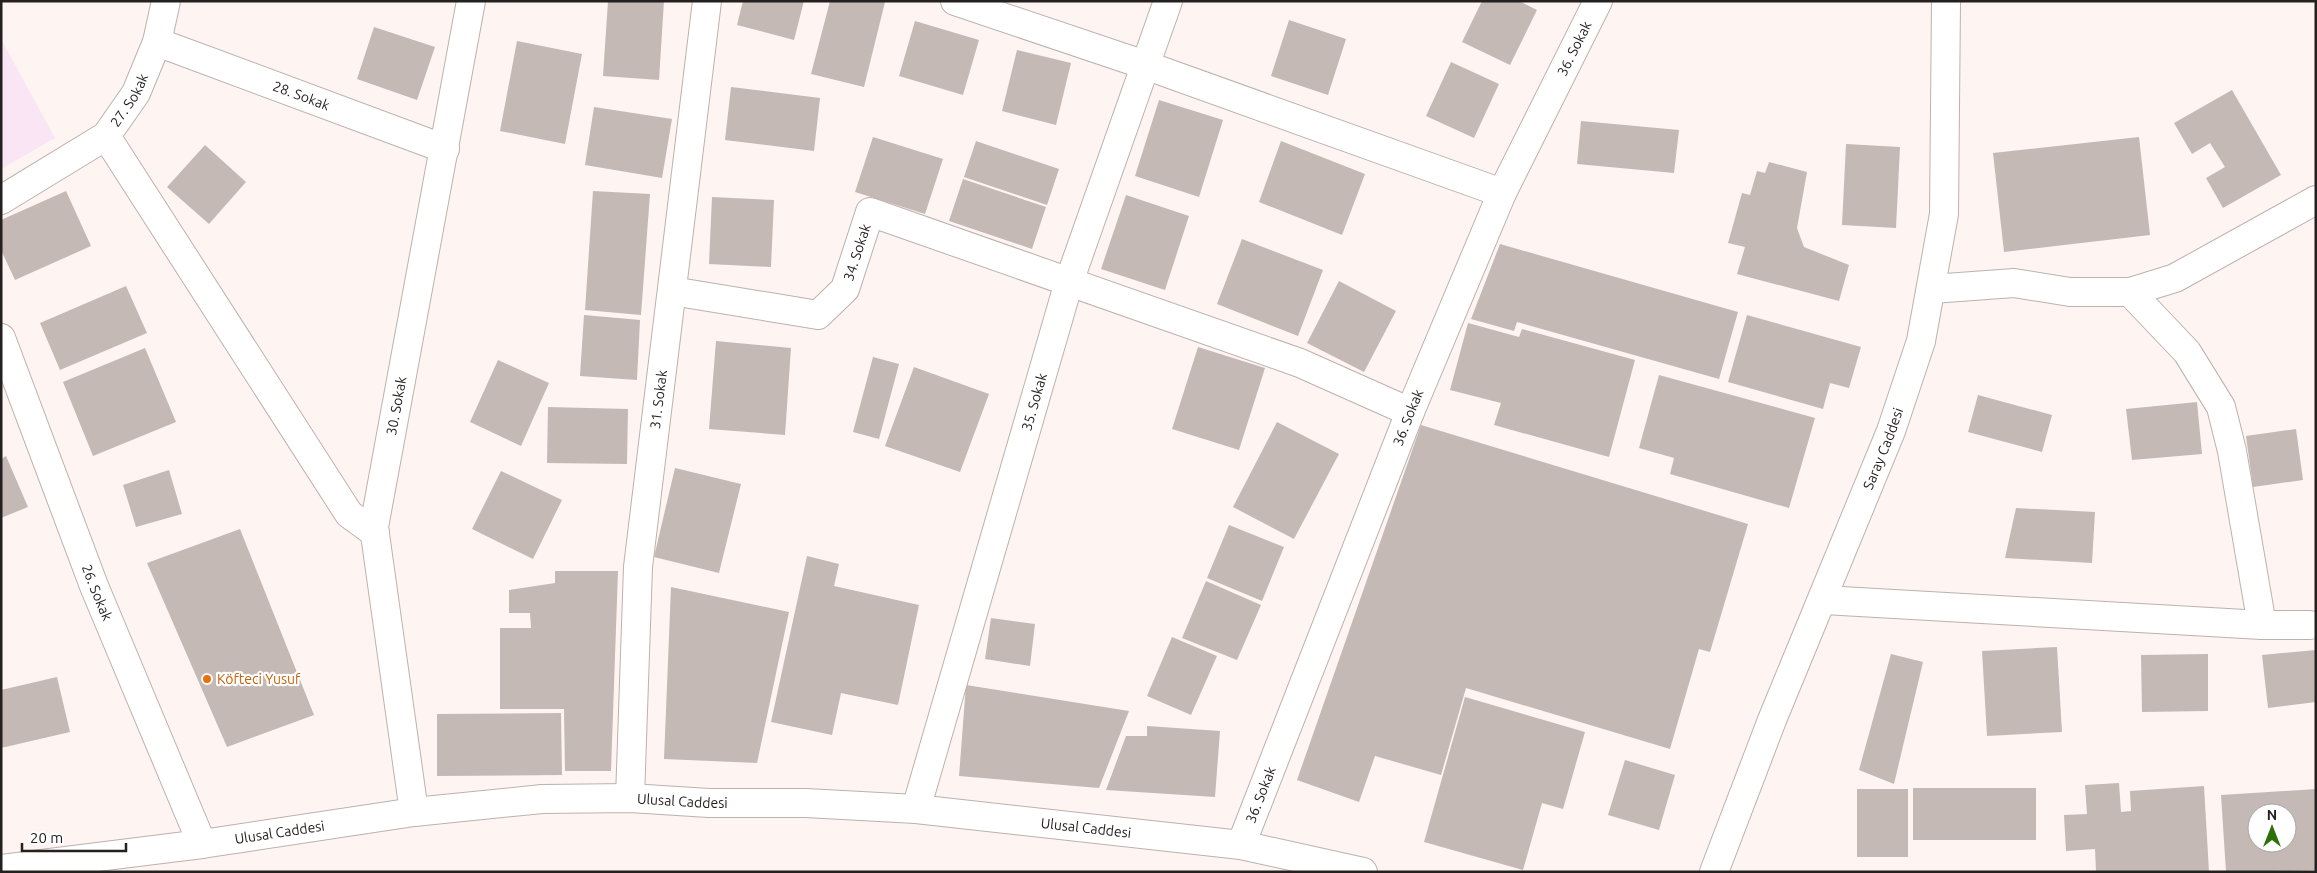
<svg xmlns="http://www.w3.org/2000/svg" width="2317" height="873" viewBox="0 0 2317 873" font-family="Ubuntu,sans-serif">
<style>
.education{fill:#fae5f5}
.building{fill:#c4b9b5;fill-rule:evenodd}
.lines{fill:none;stroke-linecap:round;stroke-linejoin:round}
.street-casing{stroke:#bcb1ad;stroke-width:30}
.primary-casing{stroke:#bcb1ad;stroke-width:30}
.street{stroke:#fff;stroke-width:28}
.primary{stroke:#fff;stroke-width:28}
.food-dot{fill:#e8710a;stroke:#fff;stroke-width:2}
.labels{text-anchor:middle;stroke-width:4.5;stroke-linejoin:round;paint-order:stroke}
.street-label{font-size:14px;fill:#24201f;stroke:#fff}
.food-label{font-size:14px;fill:#c56008;stroke:#fff;text-anchor:start}
</style>
<rect width="100%" height="100%" fill="#fef4f1"/>
<path class="education" d="M1,39l54,99 -54,31z"/>
<path class="building" d="M608,1h56l-5,79 -56,-4z
M743,1h61l-10,39 -57,-15z
M830,1l55,1 -21,85 -53,-13z
M1482,1h37l18,9 -27,55 -48,-23z
M1289,20l57,19 -18,56 -57,-19z
M915,21l64,19 -16,55 -64,-19z
M374,27l61,20 -18,53 -60,-21z
M517,41l65,13 -17,90 -65,-13z
M1017,50l54,13 -15,62 -54,-14z
M1451,62l48,22 -25,54 -48,-22z
M731,87l89,11 -6,53 -89,-11z
M2232,90l49,85 -58,33 -17,-30 19,-11 -15,-24 -18,11 -18,-31z
M1159,100l64,20 -24,77 -64,-21z
M594,107l78,12 -10,59 -77,-13z
M1581,121l98,9 -5,43 -97,-9z
M873,137l70,22 -18,55 -70,-22z
M2139,137l11,98 -146,17 -11,-99z
M976,141l83,28 -12,36 -83,-28z
M1281,141l84,33 -23,61 -83,-33z
M1846,144l54,3 -4,81 -54,-3z
M205,145l41,37 -37,42 -42,-37z
M1769,162l38,10 -10,56 7,19 45,18 -10,36 -102,-27 8,-27 -17,-4 14,-50 8,2 7,-24 8,2z
M963,179l83,28 -14,42 -83,-28z
M66,191l25,55 -76,34 -14,-30v-30z
M593,191l57,3 -9,121 -56,-5z
M1126,195l63,21 -24,74 -64,-21z
M712,197l62,3 -3,67 -62,-3z
M1242,239l81,31 -25,66 -81,-32z
M1500,244l238,68 -19,67 -202,-57 -3,9 -43,-12z
M1339,281l57,30 -32,61 -57,-29z
M126,286l21,47 -87,37 -20,-47z
M584,315l56,5 -3,60 -57,-4z
M1747,315l114,32 -12,41 -19,-5 -7,26 -95,-27z
M1468,323l51,14 3,-8 113,31 -26,97 -115,-32 7,-22 -51,-13z
M716,341l75,7 -6,87 -76,-6z
M1198,347l67,21 -26,82 -67,-21z
M145,348l31,74 -83,34 -30,-74z
M873,357l26,7 -20,75 -26,-7z
M498,360l51,23 -28,63 -51,-24z
M914,367l75,27 -29,78 -75,-26z
M1659,375l156,43 -26,90 -119,-34 4,-16 -35,-10z
M1978,395l74,20 -10,37 -74,-20z
M2197,402l5,52 -70,6 -6,-51z
M548,407l80,2 -1,55 -80,-1z
M1277,422l62,32 -45,85 -61,-32z
M1421,425l327,99 -38,128 -11,-3 -29,100 -204,-61 -25,87 -66,-19 -16,46 -62,-22z
M2296,429l7,51 -50,7 -7,-51z
M6,456l22,51 -27,11v-59z
M675,468l66,16 -22,89 -65,-16z
M169,470l13,44 -46,13 -13,-42z
M501,471l61,29 -29,59 -61,-30z
M2016,508l79,4 -3,51 -87,-5z
M1229,525l55,22 -22,54 -55,-23z
M240,529l74,186 -87,32 -80,-184z
M807,556l32,8 -5,22 85,19 -21,100 -57,-12 -9,42 -61,-13z
M555,571h63l-7,200h-46l-1,-62h-64v-81h31l-1,-15h-21v-23l46,-7z
M1206,581l55,24 -24,55 -55,-22z
M671,587l118,25 -32,151 -93,-4z
M991,618l44,6 -5,42 -45,-7z
M1172,637l45,19 -26,59 -44,-19z
M2057,647l5,85 -75,4 -5,-85z
M2316,650v52l-48,6 -6,-53z
M1891,654l32,8 -29,122 -35,-14z
M2208,654v57l-66,1 -1,-57z
M57,677l13,55 -69,16v-58z
M966,685l163,26 -30,77 -140,-12z
M1465,697l120,35 -22,77 -21,-6 -19,67 -99,-28z
M561,713l1,62 -125,1v-62z
M1147,726l73,5 -5,66 -109,-7 20,-54h21z
M1625,760l50,15 -16,55 -51,-15z
M2119,783l2,29 10,-1 -1,-20 74,-5 5,86h-113l-1,-23 -29,2 -2,-36 23,-1 -2,-29z
M1913,788h123v52h-123z
M1857,789h51v68h-51z
M2316,789v81l-90,2 -5,-77zM2257,813h30v30h-30z"/>
<g class="lines">
<g class="street-casing">
<g id="street">
<path d="M955,1l190,64 357,128"/>
<path id="s1" d="M157,42l288,107"/>
<path d="M106,136l243,378 26,19"/>
<path id="s2" d="M1,200l105,-64 30,-43 21,-51 9,-41"/>
<path d="M1932,289l82,-6 56,9h60l45,-14 141,-78"/>
<path id="s3" d="M672,291l146,24 27,-26 25,-77 430,151 110,49"/>
<path d="M2130,292l57,60 34,55 11,44 30,174"/>
<path id="s4" d="M1,338l93,248 108,258"/>
<path d="M1824,600l438,25h48"/>
<path id="s5" d="M630,798l8,-231 69,-566"/>
<path id="s6" d="M916,809l153,-527 99,-281"/>
<path id="s7" d="M414,812l-40,-285 97,-526"/>
<path id="s8" d="M1241,845l169,-433 92,-219 96,-192"/>
</g>
</g>
<g class="primary-casing">
<g id="primary">
<path id="s9" d="M1,869l201,-25 212,-32 128,-13 88,-1 79,5h97l110,6 325,36 122,27"/>
<path id="s10" d="M1714,872l58,-152 119,-289 30,-90 23,-127 2,-213"/>
</g>
</g>
<use href="#street" class="street"/>
<use href="#primary" class="primary"/>
</g>
<circle class="food-dot" cx="207" cy="679" r="5"/>
<g class="labels">
<g class="street-label">
<text dy="5" stroke="none"><textPath href="#s8" startOffset="864">36. Sokak</textPath></text>
<text dy="5" stroke="none"><textPath href="#s1" startOffset="154">28. Sokak</textPath></text>
<text dy="5" stroke="none"><textPath href="#s2" startOffset="166">27. Sokak</textPath></text>
<text dy="5" stroke="none"><textPath href="#s3" startOffset="224">34. Sokak</textPath></text>
<text dy="5" stroke="none"><textPath href="#s5" startOffset="400">31. Sokak</textPath></text>
<text dy="5" stroke="none"><textPath href="#s6" startOffset="424">35. Sokak</textPath></text>
<text dy="5" stroke="none"><textPath href="#s7" startOffset="411">30. Sokak</textPath></text>
<text dy="5" stroke="none"><textPath href="#s8" startOffset="459">36. Sokak</textPath></text>
<text dy="5" stroke="none"><textPath href="#s10" startOffset="456">Saray Caddesi</textPath></text>
<text dy="5" stroke="none"><textPath href="#s4" startOffset="272">26. Sokak</textPath></text>
<text dy="5" stroke="none"><textPath href="#s8" startOffset="54">36. Sokak</textPath></text>
<text dy="5" stroke="none"><textPath href="#s9" startOffset="686">Ulusal Caddesi</textPath></text>
<text dy="5" stroke="none"><textPath href="#s9" startOffset="1091">Ulusal Caddesi</textPath></text>
<text dy="5" stroke="none"><textPath href="#s9" startOffset="281">Ulusal Caddesi</textPath></text>
</g>
<g class="food-label">
<text x="217" y="684">Köfteci Yusuf</text>
</g>
</g>
<rect width="2317" height="873" fill="none" stroke="#24201f" stroke-width="5"/>
<g transform="translate(2272 828)"><circle r="24" fill="#ffffff" stroke="#a7a6a5"/>
<path d="M0-4L9 19L0 12L-9 19Z" fill="#2d700a"/>
<text y="-8" font-size="14" font-weight="bold" text-anchor="middle" fill="#24201f">N</text>
</g>
<path d="M22 843v8h104v-8" fill="none" stroke="#24201f" stroke-width="2.5"/>
<text x="30" y="843" font-size="15" fill="#24201f" stroke="#ffffff" stroke-width="4" paint-order="stroke">20 m</text>
</svg>
